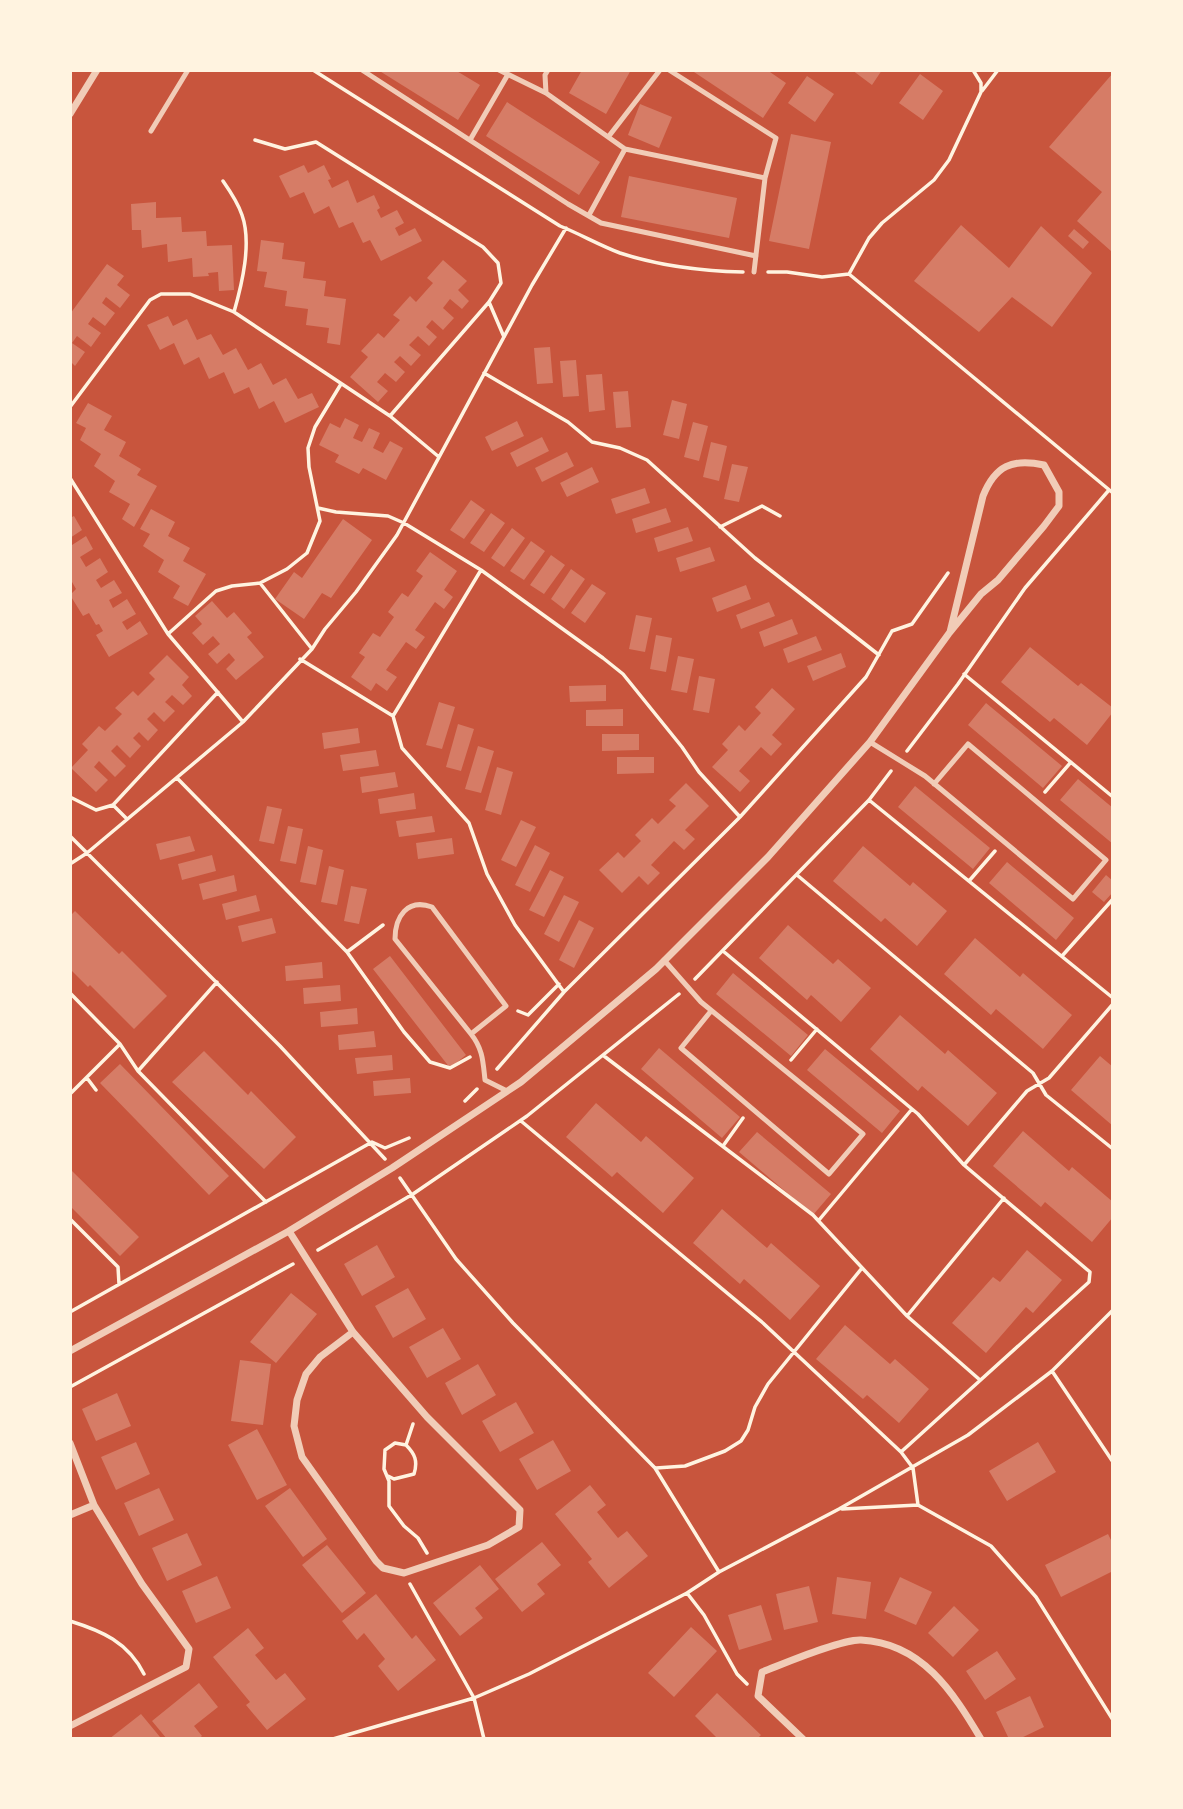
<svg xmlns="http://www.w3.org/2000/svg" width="1183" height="1809" viewBox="0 0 1183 1809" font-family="'PT Sans Narrow',sans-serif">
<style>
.building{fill:#d67c66}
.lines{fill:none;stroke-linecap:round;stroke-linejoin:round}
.path{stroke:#fff3e0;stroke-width:3.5}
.service{stroke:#f1ccb7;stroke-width:5}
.minor{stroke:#f1ccb7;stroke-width:7}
</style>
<rect width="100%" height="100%" fill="#c8553d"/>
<path class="building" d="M378,70h77l25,15 -22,35z
M582,70h49l-25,44 -37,-21z
M691,70h76l19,13 -23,35z
M852,70h30l-10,15z
M1113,73v176l-2,2 -34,-30 25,-29 -53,-45z
M920,74l23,17 -20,29 -24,-17z
M807,76l27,18 -19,28 -27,-19z
M507,102l93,60 -21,33 -93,-59z
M640,104l32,13 -13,31 -31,-13z
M791,134l40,8 -22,107 -40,-8z
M304,165l4,8 16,-8 7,14 -3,1 4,8 16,-8 9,23 17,-8 6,13 -3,2 4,8 16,-8 7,13 -9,5 4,8 16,-8 7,13 -41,20 -11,-21 -7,3 -10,-21 -14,6 -10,-22 -15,8 -10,-22 -14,6 -11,-22z
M629,176l108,22 -8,40 -108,-21z
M156,202v16l25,-1 1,15 24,-1 1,15 25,-1 2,45 -15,1 -1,-19 -10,1 1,3 -16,1 -1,-19 -24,4 -1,-18 -25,4 -1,-18h-9l-1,-26z
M961,225l48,43 32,-42 51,47 -40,54 -40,-30 -33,35 -65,-51z
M1074,229l15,13 -6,7 -15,-13z
M261,240l23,3 -2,16 23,3 -2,16 23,3 -2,15 22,3 -6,46 -13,-2 2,-15 -23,-3 2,-16 -23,-3 2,-15 -23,-4 3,-15 -10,-1z
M443,260l24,21 -9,9 11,11 -7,8 -12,-10 -7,9 11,10 -11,12 -11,-10 -6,7 11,10 -8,9 -11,-10 -9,9 12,10 -10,11 -11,-10 -6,6 11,10 -9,10 -11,-9 -8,9 11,9 -10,11 -28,-25 18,-20 -7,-6 17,-18 6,5 16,-18 -7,-5 17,-19 6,6 17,-19 -6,-5z
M107,264l17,12 -7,9 13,10 -10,13 -14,-11 -4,6 13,10 -10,13 -12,-9 -5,7 13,9 -10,14 -14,-11 -5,7 13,9 -10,14 -5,-5v-47z
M168,316l5,10 14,-7 10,21 14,-6 12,21 13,-7 12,22 13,-7 12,22 13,-7 12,21 14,-6 7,14 -34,16 -11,-22 -15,8 -10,-22 -15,7 -10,-22 -15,7 -10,-22 -15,8 -10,-22 -14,7 -13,-25z
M550,347l3,36 -16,1 -3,-36z
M576,360l3,36 -16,1 -3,-36z
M602,374l3,36 -16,2 -3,-37z
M628,391l3,36 -15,1 -3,-36z
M672,400l15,4 -8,35 -16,-4z
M88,403l24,13 -8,14 22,12 -7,14 22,13 -4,6 20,11 -23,41 -12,-8 8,-15 -21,-12 6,-11 -21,-15 7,-12 -21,-14 6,-12 -10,-5z
M345,418l14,7 -6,13 9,4 7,-14 11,5 -7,15 10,5 7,-12 13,7 -17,32 -23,-12 -4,6 -24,-12 4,-7 -20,-10 11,-22 10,5z
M517,421l7,15 -32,15 -7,-14z
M693,422l15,4 -9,35 -15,-4z
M542,437l7,14 -32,16 -7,-14z
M711,442l16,4 -8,35 -16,-4z
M567,452l7,14 -32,16 -7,-14z
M732,464l16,3 -9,35 -15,-3z
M592,467l7,15 -32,15 -7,-14z
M645,488l5,15 -34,11 -5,-15z
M471,500l14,10 -21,29 -14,-9z
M666,508l5,14 -35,11 -4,-14z
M151,509l24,13 -7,14 22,12 -7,13 23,13 -18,32 -15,-8 7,-12 -22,-14 6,-12 -21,-14 7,-12 -10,-5z
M491,513l14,10 -21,29 -14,-9z
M74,516l8,14 -12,8v-20z
M343,519l29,21 -41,58 -9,-5 -18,26 -29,-20 19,-27 8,6z
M688,527l5,14 -35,11 -4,-14z
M512,528l13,10 -21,29 -13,-9z
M86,536l7,13 -13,8 6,10 14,-9 8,14 -12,8 5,8 13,-8 8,13 -13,7 4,8 14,-9 9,15 -14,8 5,8 13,-9 8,13 -39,23 -13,-22 7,-4 -4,-7 -3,1 -7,-12 -6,3 -13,-21 6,-6 -4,-7 -2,1v-42l2,4z
M531,541l14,10 -21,29 -14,-9z
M710,547l5,14 -35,11 -4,-14z
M430,552l27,19 -13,19 9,7 -9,12 -9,-7 -20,28 10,7 -9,12 -10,-7 -20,28 11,7 -10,14 -11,-8 -5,8 -20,-14 14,-20 -6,-4 14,-20 7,4 14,-20 -6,-5 14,-19 6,4 15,-21 -7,-5z
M551,555l14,10 -21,29 -14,-9z
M571,569l14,10 -21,30 -13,-10z
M592,584l14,9 -21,30 -14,-10z
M746,585l5,14 -34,13 -5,-14z
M212,601l15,17 7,-6 18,21 -5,4 17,20 -28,23 -10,-11 9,-9 -6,-7 -12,11 -9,-10 12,-10 -7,-8 -10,9 -11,-12 10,-9 -7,-8z
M769,602l6,14 -34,13 -5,-14z
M636,615l16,3 -7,34 -16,-3z
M792,619l6,15 -34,13 -5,-15z
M656,635l16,3 -6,34 -16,-3z
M816,636l6,14 -34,13 -5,-14z
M1030,647l48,39 3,-3 32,25v4l-26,33 -33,-27 -4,4 -49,-40z
M841,653l5,14 -33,14 -6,-15z
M167,655l22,22 -7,8 10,11 -9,9 -11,-10 -7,7 10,9 -11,11 -10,-10 -7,7 11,11 -10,11 -9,-9 -6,6 8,8 -11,12 -13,-13 -6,6 15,15 -11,11 -16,-16 -5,6 14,13 -12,12 -25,-24 17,-18 -6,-6 17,-18 6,5 17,-17 -7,-6 18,-17 5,5 17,-17 -6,-6z
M678,656l16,3 -7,34 -16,-3z
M699,676l16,3 -6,34 -16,-3z
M606,685v16l-36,1 -1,-16z
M772,688l23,21 -23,26 10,9 -11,12 -10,-9 -22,24 11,10 -10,11 -28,-25 16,-17 -6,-6 17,-19 6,6 16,-18 -6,-6z
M439,702l16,5 -13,42 -16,-4z
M986,703l76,63 -19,22 -75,-63z
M623,709v17h-37v-16z
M458,724l16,5 -13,42 -15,-4z
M358,728l2,15 -36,6 -2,-16z
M602,734h37v16l-37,1z
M478,746l16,5 -13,42 -16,-4z
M376,750l3,16 -36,5 -3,-16z
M617,757h37v16l-37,1z
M497,767l16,5 -12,43 -16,-5z
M395,772l3,15 -36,6 -2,-16z
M1078,779l35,29v36l-53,-44z
M686,783l23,23 -24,24 10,9 -11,11 -10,-9 -23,24 9,8 -12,12 -9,-9 -17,17 -23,-23 19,-18 6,6 17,-17 -6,-6 17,-17 6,6 18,-18 -7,-6z
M915,786l75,62 -17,21 -75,-62z
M414,793l2,16 -36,5 -2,-15z
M267,806l15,3 -8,35 -15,-3z
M432,816l3,16 -36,5 -3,-16z
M521,820l15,7 -20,40 -15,-7z
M288,826l15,3 -7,35 -16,-3z
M190,836l5,15 -35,9 -4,-16z
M452,838l2,16 -36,5 -2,-16z
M535,845l15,8 -20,39 -15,-7z
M308,846l15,4 -7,35 -16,-3z
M863,846l47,40 3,-4 34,29 -30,35 -32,-28 -4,4 -48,-41z
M212,855l4,16 -34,9 -4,-16z
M1007,862l67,56 -18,22 -67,-57z
M329,866l15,4 -7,35 -16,-3z
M550,870l14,7 -20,40 -15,-7z
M234,875l3,16 -34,9 -4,-16z
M1106,875l7,6v11l-9,10 -12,-10z
M351,886l16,3 -8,35 -15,-3z
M256,895l4,16 -34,9 -4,-16z
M564,895l15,7 -20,40 -15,-8z
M75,911l44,43 3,-3 45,45 -33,33 -44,-44 -2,2 -18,-18v-53z
M272,918l4,15 -34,9 -4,-16z
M579,920l15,8 -20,40 -15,-8z
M788,925l45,39 5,-5 33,29 -30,34 -30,-27 -4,5 -48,-42z
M975,938l45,39 3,-4 49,42 -29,34 -47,-40 -5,6 -47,-41z
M390,956l76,99 -16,13 -77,-99z
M322,962l1,16 -37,3 -1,-15z
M733,973l75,62 -17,21 -75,-62z
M340,985l1,16 -37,3 -1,-16z
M357,1008l1,16 -37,3 -1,-15z
M900,1015l45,39 3,-4 49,43 -29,33 -46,-40 -4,5 -48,-42z
M374,1031l2,16 -37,3 -1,-15z
M659,1048l81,69 -18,21 -81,-69z
M825,1049l75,62 -18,22 -75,-63z
M204,1051l44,44 3,-4 45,46 -32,32 -92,-87z
M392,1055l1,15 -36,4 -2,-16z
M1100,1056l13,11v59l-42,-36z
M120,1064l109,112 -20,19 -109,-112z
M410,1078l1,15 -37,3 -1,-15z
M596,1103l45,39 5,-6 48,42 -31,35 -46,-41 -5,5 -46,-40z
M1023,1131l46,40 3,-4 41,35v15l-21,25 -47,-40 -4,5 -48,-41z
M757,1132l74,62 -18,21 -74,-63z
M70,1169l69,68 -19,19 -50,-50z
M722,1209l45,39 4,-5 49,43 -30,34 -46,-41 -4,5 -47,-41z
M377,1245l18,32 -33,19 -18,-32z
M1027,1250l35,30 -29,33 -7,-6 -40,46 -34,-30 41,-46 7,5z
M408,1288l18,31 -33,19 -18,-32z
M291,1293l26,21 -41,49 -26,-21z
M845,1325l45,39 5,-5 34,30 -30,34 -32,-28 -4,4 -47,-40z
M443,1328l18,31 -34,19 -18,-31z
M240,1360l31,4 -8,61 -32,-4z
M478,1364l18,31 -34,20 -17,-32z
M117,1393l14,33 -35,15 -14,-32z
M516,1402l18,31 -34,19 -18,-31z
M257,1429l30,56 -30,15 -29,-55z
M553,1440l18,31 -34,19 -18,-31z
M136,1442l14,32 -34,16 -15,-33z
M1038,1442l18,30 -49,29 -18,-30z
M590,1485l16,20 -9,7 21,26 9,-7 21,25 -39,32 -21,-26 4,-3 -37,-45z
M159,1488l15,32 -35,16 -15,-33z
M290,1488l37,51 -24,18 -38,-51z
M187,1533l15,32 -35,16 -15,-33z
M1108,1534l5,10v27l-52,26 -16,-32z
M542,1542l19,23 -24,19 8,10 -23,18 -27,-33z
M327,1545l39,48 -24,20 -40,-48z
M480,1565l19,24 -24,19 8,10 -23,18 -27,-33z
M217,1576l14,32 -35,15 -14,-32z
M837,1577l34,5 -5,37 -34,-5z
M900,1577l32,15 -16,33 -32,-14z
M809,1586l9,36 -34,8 -8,-36z
M376,1594l36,45 4,-4 20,25 -38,31 -20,-25 7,-7 -21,-26 -7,7 -15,-19z
M761,1605l11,35 -33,10 -11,-35z
M954,1606l25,24 -26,27 -25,-24z
M691,1627l26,24 -43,46 -26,-24z
M248,1628l16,20 -9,7 21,25 9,-7 21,26 -39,31 -21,-25 4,-3 -37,-45z
M997,1651l19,28 -31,21 -19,-29z
M199,1683l19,24 -24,19 8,10 -4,3h-31l-15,-18z
M717,1693l44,42 -4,4h-39l-23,-23z
M1030,1696l14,31 -25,12h-10l-13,-27z
M141,1714l19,23 -3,2h-48z"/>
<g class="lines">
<path class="path" d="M313,70l247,156c20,8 39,19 60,27 40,13 80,18 123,19
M982,91l16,-21
M255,140l30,9 31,-7 167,105 15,16 3,20 -12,19 -99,114
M223,181c7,10 15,22 19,34 10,28 0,69 -8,97
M768,272h19l35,5 27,-3 264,219
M849,274l20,-36 13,-15 52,-43 15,-20 32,-68v-9l-8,-13
M489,302l15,35
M484,373l84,49 24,20 28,6 27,12 108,98 124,97
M70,407l80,-107 11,-6h29l44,18 156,104 49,41
M70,478l98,156 75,88
M318,508l18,4 52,4 16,7 77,47 122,88 20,16 59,73 17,25 41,45
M720,527l42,-21 18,10
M260,583l52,66
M168,634l48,-43 16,-5 28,-3 27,-14 20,-16 13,-32 -11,-54 -1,-19 7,-21 26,-43
M300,659l93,57 9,32 67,75 18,51 28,51 49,67
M964,674l149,123
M393,716l88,-146
M907,751l51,-67 67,-96 84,-98
M177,778l170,174 57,80 26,30 20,6 20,-11
M1045,792l26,-30
M70,797l26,13 17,-5 105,-113
M869,800l244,198
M113,805l14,14
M70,836l210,210 105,113
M70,864l17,-11 156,-131 69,-73 13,-20 31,-37 41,-57 135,-250 34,-57
M797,875l236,198 13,22 67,54
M969,881l26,-30
M723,951l195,163 46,51 126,107 -1,10 -188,170
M347,952l36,-27
M1062,956l51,-57
M695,979l174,-179 22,-29
M70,993l50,51 18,27 128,131
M518,1011l10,4 31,-31
M604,1056l209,159 94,101 73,64
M791,1060l26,-31
M497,1069l67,-77 176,-175 126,-140 26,-46 20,-7 36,-51
M138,1071l79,-89
M87,1078l9,12
M70,1094l50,-50
M465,1101l12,-12
M521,1121l242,202 138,129 12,16 5,37
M723,1146l20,-28
M964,1165l63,-74 22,-13 64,-74
M400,1178l56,81 57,64 142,145 64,104
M70,1219l48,48 1,17
M819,1220l93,-111
M318,1250l95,-56 114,-78 152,-122
M70,1312l302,-170 13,6 24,-10
M907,1316l97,-118
M1052,1371l61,91
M70,1387l223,-123
M413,1424l-7,21 -11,-2 -10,7 -1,19 5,12v25l15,20 14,12 9,15
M656,1468l29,-2 40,-15 16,-10 7,-11 7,-23 13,-23 94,-116
M388,1476l6,3 20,-5c4,-13 1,-20 -8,-29
M842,1509l76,-4 73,41 45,51 77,123
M410,1584l64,114 10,41
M687,1593l17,22 33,59 10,10
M70,1621c32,10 58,21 74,53
M333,1739l141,-41 55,-24 158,-81 32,-21 120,-63 129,-74 84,-64 61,-61"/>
<path class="service" d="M362,70l206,134 33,19 155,33
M499,70l47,23 79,56 140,29 11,-40 -107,-68
M546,93l-1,-18 3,-5
M151,131l37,-61
M609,136l51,-66
M470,140l37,-64
M589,215l36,-66
M754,272l11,-94
M870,742l55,34 148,123 33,-39 -138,-116 -34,40
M664,960l37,42 162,132 -34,40 -148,-126 30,-37
M471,1034l35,-28 -74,-99c-25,-9 -37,10 -37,32l76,95c12,15 12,28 14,46l22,11"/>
<path class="minor" d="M70,114l27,-44
M289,1231l64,101 74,85 93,93 -1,17 -31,18 -84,28 -21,-5 -7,-7 -74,-104 -8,-31 3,-26 9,-26 14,-17 33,-25
M70,1351l219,-120 103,-63 129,-86 135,-113 112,-112 102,-115 80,-110 31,-38 17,-14 46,-54 15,-20v-14l-15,-27c-32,-7 -49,1 -61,31l-33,136
M70,1443l24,62 48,79 47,65 -3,18 -116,59
M70,1515l24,-10
M803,1739l-45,-43 4,-24c21,-8 79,-33 99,-32 61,3 92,52 120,99"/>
</g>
<rect width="1183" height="1809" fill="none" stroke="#fff3e0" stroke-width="144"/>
</svg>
